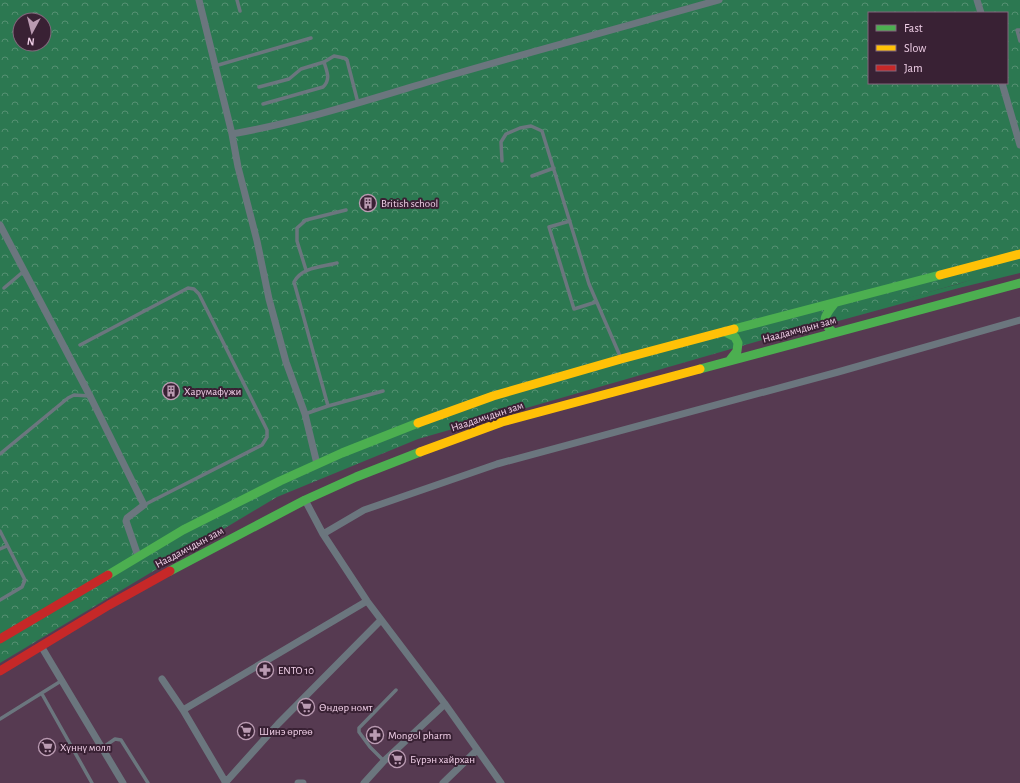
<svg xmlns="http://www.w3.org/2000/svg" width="1020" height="783" viewBox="0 0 1020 783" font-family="'Alegreya Sans',sans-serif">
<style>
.green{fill:#2c7851}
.forest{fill:url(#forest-crowns);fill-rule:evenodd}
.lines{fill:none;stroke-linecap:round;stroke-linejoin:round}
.lane{stroke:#6b767e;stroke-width:3.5}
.street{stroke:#6b767e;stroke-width:7}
.fast{stroke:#4caf50;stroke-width:9}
.slow{stroke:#ffc107;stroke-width:9}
.jam{stroke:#c62828;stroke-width:9}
.labels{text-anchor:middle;stroke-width:4;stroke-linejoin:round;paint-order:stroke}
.poi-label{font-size:11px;fill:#f0cfe7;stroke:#392134;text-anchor:start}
.street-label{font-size:11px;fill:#f0cfe7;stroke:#392134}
</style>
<defs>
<pattern id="forest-crowns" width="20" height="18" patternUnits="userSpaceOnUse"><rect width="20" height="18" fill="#2c7851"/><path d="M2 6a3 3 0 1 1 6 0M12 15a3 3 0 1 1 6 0" fill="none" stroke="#559072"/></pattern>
</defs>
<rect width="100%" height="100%" fill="#563a51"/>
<path class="green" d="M1020,263v10l-61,15 -128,35 -1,-4 128,-35z"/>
<path class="forest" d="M0,0h1020v266l-602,173 -141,58 -277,166zM869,13h138v70h-138zM20,20h24v24h-24z"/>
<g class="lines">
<path class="lane" d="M237,0l3,11
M1020,30h-3l3,11
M215,66l96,-28
M259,87l30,-8 12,-10 23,-7 10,-6 10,2 3,2 11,43
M263,104l60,-17c8,-8 4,-15 1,-25
M502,161l-1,-19 5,-8 14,-6 11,-2 11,5 47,153 31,72
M532,176l22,-8
M570,221l-21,6 25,82 22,-7
M306,270l-9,-29v-13l9,-8 40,-10
M4,288l20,-17
M80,345l108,-57 6,1 5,5 68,136v7l-5,8 -118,60
M328,406l-34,-124c8,-15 28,-15 43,-19
M305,414l23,-8 55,-15
M0,454l68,-56 6,-3 15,1
M0,531l25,49 -3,7 -22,13
M0,549l7,-3
M42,694l50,89
M0,719l61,-38
M102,748l13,-9 6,1 27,43
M384,761l-14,-14 -11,-15v-4l37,-38"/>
<path class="street" d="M199,0l33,134
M977,0l4,13
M1002,83l18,62
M0,225l90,171 54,109 -17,13 -1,3 12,35
M317,464l-12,-50 -19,-52 -17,-63 -12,-58 -19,-74 -6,-33c73,-13 145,-37 216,-58 90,-26 180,-51 271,-76
M305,500l18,34 44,67 78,103 56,79
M323,534l41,-24 133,-46 341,-92 182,-52
M41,646l82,137
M162,679l21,31 43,73
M183,710l184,-109
M225,783l53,-59 103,-104
M298,783h5
M364,783l20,-22 61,-57
M443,783l34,-33"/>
<path class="fast" d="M734,329l206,-54
M725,332l10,5 3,6 -1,8 -7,9
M833,332c-13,-10 -8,-17 1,-28
M700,369l320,-86
M170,571l135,-71 51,-23 64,-25
M108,575l75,-45 97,-49 62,-28 76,-30"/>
<path class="slow" d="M940,275l80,-21
M418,423l75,-27 128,-37 113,-30
M420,452l82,-30 198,-53"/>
<path class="jam" d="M0,639l108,-64
M0,671l109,-66 61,-34"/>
</g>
<defs>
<g id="building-ring" transform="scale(0.9)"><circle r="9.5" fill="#392134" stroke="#ba9bb2" stroke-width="1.5"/><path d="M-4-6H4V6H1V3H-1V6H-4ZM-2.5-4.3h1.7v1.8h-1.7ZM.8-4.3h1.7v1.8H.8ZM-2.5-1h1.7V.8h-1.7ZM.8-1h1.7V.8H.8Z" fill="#ba9bb2"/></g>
<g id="pharmacy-ring" transform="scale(0.9)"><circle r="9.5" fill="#392134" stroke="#ba9bb2" stroke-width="1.5"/><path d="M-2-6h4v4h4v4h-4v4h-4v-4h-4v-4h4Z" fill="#ba9bb2"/></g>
<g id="supermarket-ring" transform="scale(0.9)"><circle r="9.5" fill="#392134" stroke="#ba9bb2" stroke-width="1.5"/><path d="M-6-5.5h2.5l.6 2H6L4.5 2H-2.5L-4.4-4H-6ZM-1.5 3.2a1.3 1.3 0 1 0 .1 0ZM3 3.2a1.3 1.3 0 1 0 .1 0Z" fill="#ba9bb2"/></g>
</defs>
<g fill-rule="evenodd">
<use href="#building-ring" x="368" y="203"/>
<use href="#building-ring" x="171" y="391"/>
<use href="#pharmacy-ring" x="265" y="670"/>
<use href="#supermarket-ring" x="306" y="707"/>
<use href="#supermarket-ring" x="246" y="731"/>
<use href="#pharmacy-ring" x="375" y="735"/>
<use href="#supermarket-ring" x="47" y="747"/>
<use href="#supermarket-ring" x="397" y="759"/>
</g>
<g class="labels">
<g class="poi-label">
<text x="381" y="207">British school</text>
<text x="184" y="395">Харүмафүжи</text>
<text x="278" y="674">ENTO 10</text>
<text x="319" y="711">Өндөр номт</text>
<text x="259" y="735">Шинэ өргөө</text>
<text x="388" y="739">Mongol pharm</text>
<text x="60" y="751">Хүннү молл</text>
<text x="410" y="763">Бүрэн хайрхан</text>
</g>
<g class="street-label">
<text transform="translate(799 329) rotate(-15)" y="4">Наадамчдын зам</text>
<text transform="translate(487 416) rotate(-18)" y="4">Наадамчдын зам</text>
<text transform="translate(189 547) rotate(-28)" y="4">Наадамчдын зам</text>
</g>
</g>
<rect x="868" y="12" width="140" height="72" fill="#392134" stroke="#82677c"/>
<rect x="876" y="25" width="20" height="6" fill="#4caf50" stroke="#82677c"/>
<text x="904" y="32" font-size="12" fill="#f0cfe7">Fast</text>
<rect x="876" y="45" width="20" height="6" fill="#ffc107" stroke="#82677c"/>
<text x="904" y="52" font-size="12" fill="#f0cfe7">Slow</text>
<rect x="876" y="65" width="20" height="6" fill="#c62828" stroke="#82677c"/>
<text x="904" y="72" font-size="12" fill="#f0cfe7">Jam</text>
<g transform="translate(32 32) rotate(187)"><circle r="19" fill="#392134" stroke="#82677c"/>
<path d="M0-3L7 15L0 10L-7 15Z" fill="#ba9bb2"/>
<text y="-6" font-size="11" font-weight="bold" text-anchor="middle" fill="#f0cfe7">N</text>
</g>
</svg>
